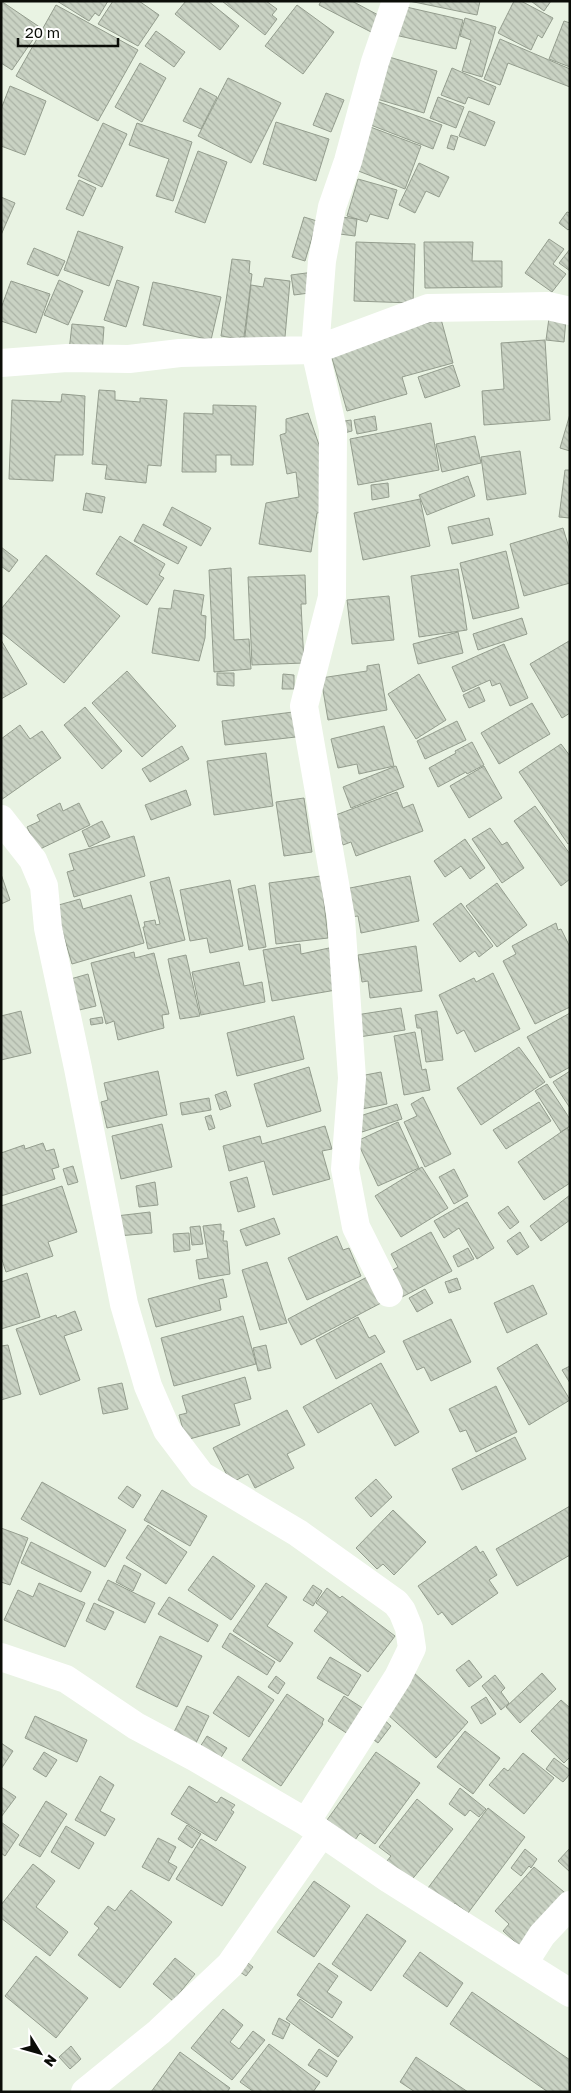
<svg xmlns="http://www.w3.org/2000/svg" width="571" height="2093" viewBox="0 0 571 2093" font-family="'Golos Text',sans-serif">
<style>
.building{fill:url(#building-back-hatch);stroke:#949d8e}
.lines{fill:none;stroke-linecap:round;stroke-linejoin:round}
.minor{stroke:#fff;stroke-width:28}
</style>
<defs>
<pattern id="building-back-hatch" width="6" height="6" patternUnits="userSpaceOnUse" patternTransform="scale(1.25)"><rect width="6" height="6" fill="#c9d2c3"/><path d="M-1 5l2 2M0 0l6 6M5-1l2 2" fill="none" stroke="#abb3a6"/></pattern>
</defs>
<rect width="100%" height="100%" fill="#e9f3e3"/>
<path class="building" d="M1,1l40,27 -29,42 -11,-7z
M57,1h51l-9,15 -4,-3 -6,8z
M113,1h26l20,14 -21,31 -40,-22z
M186,1h22l31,25 -19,24 -45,-36z
M222,1h44l11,8 -5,6 5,4 -12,16z
M321,1h31l28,15 -9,16 -52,-27z
M409,1h71l-3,14z
M514,1h7l32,17 -11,20 -4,-3 -7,15 -33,-17z
M531,1h20l-7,10z
M56,5l82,45 -40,71 -82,-45z
M297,5l37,27 -31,42 -38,-28z
M402,6l61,14 -7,29 -61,-14z
M465,18l31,9 -14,50 -20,-6 9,-31 -11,-4z
M564,21l6,2v44l-21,-8z
M156,31l29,21 -11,15 -29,-21z
M500,39l70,30v18l-62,-24 -8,22 -16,-6z
M389,57l48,14 -13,42 -47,-14z
M140,63l26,15 -24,44 -27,-15z
M452,68l44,19 -7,18 -21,-8 -3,7 -24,-9z
M228,78l53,25 -30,60 -53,-27z
M10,86l36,15 -21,54 -24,-9v-37z
M200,88l17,9 -16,32 -18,-8z
M326,93l18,7 -13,32 -18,-7z
M438,97l26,10 -8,21 -26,-10z
M376,101l66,24 -9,24 -65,-25z
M469,111l26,11 -10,24 -26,-10z
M276,122l53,17 -13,42 -53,-17z
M103,123l24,11 -25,53 -24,-11z
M137,123l55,19 -19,59 -17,-5 13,-37 -40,-14z
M365,125l56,21 -16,43 -57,-22z
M451,135l7,2 -4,13 -7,-2z
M198,151l29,11 -22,61 -30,-11z
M419,163l30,14 -10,20 -13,-6 -11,22 -16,-8z
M358,179l39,11 -9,29 -18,-5 -3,8 -20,-6z
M79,180l17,8 -13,28 -17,-7z
M1,197l14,6 -14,32z
M567,212l3,1v15l-2,2 -9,-7z
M334,216l23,3 -2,17 -23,-3z
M304,217l13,4 -12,40 -13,-4z
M78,231l45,16 -14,39 -45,-16z
M549,239l15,10 -11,15 13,10 -14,18 -27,-19z
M356,242l59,2 -2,59 -59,-2z
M424,242h49l-1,19h30v26l-77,1z
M34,248l31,13 -7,15 -31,-12z
M570,249v22l-11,-8z
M232,259l18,2 -1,12 3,1 -8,63h-4v2l-19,-3z
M314,272l3,20 -23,3 -3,-20z
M265,278l25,3 -6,67 -40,-4 7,-59 12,2z
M59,280l24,11 -15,34 -24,-10z
M117,280l22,7 -13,40 -22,-7z
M11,281l39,13 -14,39 -35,-12v-13z
M153,282l68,15 -10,43 -68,-15z
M549,318l17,1 -2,23 -18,-2z
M441,319l12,44 -51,14 5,17 -60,17 -17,-60z
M72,324l32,3 -2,27 -33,-3z
M545,340l5,80 -66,5 -2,-34 22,-2 -3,-46z
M453,365l7,21 -35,12 -7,-21z
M99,390l16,1v9l25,2v-4l27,2 -6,66 -13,-1 -2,18 -41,-4 2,-14 -15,-1z
M62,394l23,2 -2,59h-28l-2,26 -44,-2 3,-79 49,2z
M213,405l43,1 -3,59h-22v-10h-15v17h-34l2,-59 29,1z
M308,413l18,52 -2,47 -7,1 -6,39 -52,-8 7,-41 33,-6 -3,-25 -9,2 -7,-39 6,-2v-14z
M570,414v37l-10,-3z
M375,416l2,14 -20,4 -3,-14z
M351,420l1,11 -12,3 -2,-12z
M431,423l8,47 -81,15 -8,-46z
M475,436l6,27 -39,9 -6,-28z
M520,451l6,43 -39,6 -6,-43z
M565,470h5v48l-11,-1z
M468,476l7,20 -48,19 -8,-20z
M388,483l1,14 -17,3 -1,-15z
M86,493l19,4 -3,16 -19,-3z
M420,499l10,47 -67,14 -9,-47z
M172,507l39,21 -10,18 -38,-21z
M489,518l4,17 -41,9 -4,-17z
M143,524l44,23 -9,17 -44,-23z
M563,528l7,23v32l-46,13 -14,-52z
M120,536l45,28 -6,11 5,3 -17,27 -51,-31z
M1,547l17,13 -9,12 -8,-6z
M506,551l13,57 -46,11 -13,-56z
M46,555l74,61 -56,67 -63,-51v-23z
M231,568l3,72 15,-1 2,30 -37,3 -5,-102z
M458,569l9,61 -48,7 -8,-61z
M305,575l1,29h-5l3,59 -52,2 -4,-88z
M174,590l30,5 -3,20 5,1 -1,22 -6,23 -47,-8 7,-45 12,1z
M389,596l5,44 -42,4 -5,-44z
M522,618l5,16 -49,16 -5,-16z
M458,632l5,21 -45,11 -5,-20z
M1,640l26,44 -26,15z
M569,641l1,72 -8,5 -32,-54z
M504,644l24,54 -18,8 -10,-23 -8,3 -2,-6 -27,12 -11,-25z
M379,664l8,46 -59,10 -7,-42 46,-7v-5z
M127,671l49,55 -34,31 -50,-54z
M217,673h17v13l-17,-1z
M283,674l11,1v14h-12z
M419,674l27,46 -30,19 -28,-45z
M479,687l6,14 -16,7 -6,-13z
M532,703l18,31 -51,30 -18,-31z
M85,707l37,44 -20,18 -38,-44z
M293,712l3,25 -71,8 -3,-24z
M457,721l9,19 -41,19 -8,-18z
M20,725l10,14 12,-8 19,27 -60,42v-61z
M384,726l10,40 -35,8 -2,-10 -19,4 -7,-29z
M472,742l12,23 -17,9 -1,-2 -28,15 -9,-19 27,-15 -1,-2z
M561,744l9,12v87l-2,1 -49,-72z
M182,746l7,13 -39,23 -8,-13z
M266,753l7,53 -59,9 -7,-54z
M396,766l8,21 -53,21 -8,-21z
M484,766l18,32 -33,20 -19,-32z
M186,790l5,15 -40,15 -6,-15z
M397,792l6,16 10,-4 10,27 -67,25 -5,-14 -8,3 -10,-29z
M304,798l8,54 -28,4 -8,-54z
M60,803l3,8 16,-8 11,22 -52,25 -11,-23 13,-6 -3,-6z
M535,806l35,48v25l-9,7 -47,-65z
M102,821l8,16 -21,10 -7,-16z
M490,828l12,17 5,-3 17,26 -22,15 -30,-44z
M134,836l11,40 -71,21 -7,-25 7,-2 -5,-16z
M465,839l20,29 -15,11 -9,-13 -16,11 -11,-16z
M1,874l9,26 -9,4z
M321,876l7,62 -52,6 -7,-61z
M410,876l9,45 -58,12 -3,-17 -8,1 -5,-28z
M169,877l16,63 -37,9 -5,-22h2l-1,-5 11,-2 1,5 4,-1 -10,-42z
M230,880l13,66 -33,7 -3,-15 -17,3 -10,-51z
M497,883l30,42 -30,22 -31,-41z
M255,885l11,62 -17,3 -11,-61z
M131,895l13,48 -72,21 -17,-58 25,-7 3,10z
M461,903l32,43 -14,11 -4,-6 -15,11 -27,-38z
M556,923l2,7 3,-1 9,18v60l-35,17 -32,-63 13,-7 -4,-8z
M300,944l1,10 28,-6 7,42 -64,11 -9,-51z
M416,946l6,45 -52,7 -2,-17 -6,1 -4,-27z
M134,952l1,6 19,-5 15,61 -7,1 2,13 -46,12 -4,-19 -8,3 -15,-61z
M186,955l14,61 -20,3 -12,-60z
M239,962l5,24 18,-4 3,20 -64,13 -9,-43z
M493,973l27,56 -45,23 -11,-22 -7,4 -18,-39 35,-17 2,4z
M88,974l8,32 -21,5 -8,-31z
M401,1008l4,22 -46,7 -3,-22z
M21,1011l10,42 -30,7v-44z
M437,1011l6,49 -17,2 -5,-34h-4l-2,-13z
M570,1013v54l-20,11 -23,-41z
M294,1016l10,43 -67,17 -10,-43z
M102,1017l1,6 -12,2 -1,-6z
M415,1032l7,38 4,-1 4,21 -26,5 -10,-59z
M519,1047l26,35 -64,43 -24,-37z
M309,1067l12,44 -54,16 -13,-43z
M158,1071l9,44 -60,13 -6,-26 7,-2 -4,-17z
M570,1071v37l-17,-26z
M381,1072l6,32 -25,5 -2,-33z
M547,1084l23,35v7l-9,6 -26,-41z
M226,1091l5,15 -11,4 -5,-15z
M423,1097l28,57 -26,13 -21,-45 13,-6 -6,-12z
M209,1098l2,12 -29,5 -2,-12z
M539,1102l12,19 -45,28 -13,-19z
M397,1104l5,15 -40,13 -5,-15z
M211,1115l4,13 -6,2 -4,-13z
M398,1122l21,46 -41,18 -21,-45z
M162,1124l10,43 -51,12 -9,-43z
M325,1126l7,23 -10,2 8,28 -57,16 -9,-34 -35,10 -6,-25 37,-10 2,8z
M567,1128l3,4v51l-26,17 -26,-38z
M43,1143l3,8 8,-2 5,18 -7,2 3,10 -54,17v-43l23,-8 1,4z
M73,1166l5,16 -10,3 -5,-16z
M422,1167l26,41 -47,29 -26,-41z
M454,1169l14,27 -14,8 -15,-27z
M247,1177l8,30 -17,5 -8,-30z
M155,1182l3,23 -19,2 -3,-21z
M62,1186l15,46 -29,10 5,14 -47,16 -5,-15v-51z
M570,1195v25l-29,21 -11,-15z
M467,1202l27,46 -17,11 -18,-31 -15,10 -10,-17z
M508,1206l11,16 -9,7 -12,-16z
M150,1212l2,21 -34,3 -2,-20z
M274,1218l6,16 -34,12 -6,-16z
M221,1224v7h3l-1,10h4l3,33 -31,5 -3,-19 12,-2 -5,-32z
M200,1226l3,18 -11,1 -2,-18z
M431,1232l21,39 -50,26 -13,-25 9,-5 -7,-13z
M520,1232l9,15 -12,8 -10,-14z
M189,1233l1,17 -16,2 -1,-18z
M337,1236l6,14 6,-2 12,28 -54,24 -19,-42z
M468,1248l6,11 -16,8 -5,-11z
M267,1262l20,61 -27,7 -18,-60z
M27,1273l13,44 -39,12v-47z
M367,1277l14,26 -80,42 -13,-26z
M457,1278l4,11 -12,4 -4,-11z
M223,1279l4,18 -8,2 2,11 -65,17 -8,-28z
M533,1285l14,29 -40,19 -13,-30z
M425,1289l8,14 -16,9 -8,-14z
M75,1311l7,19 -18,6 16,44 -40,15 -24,-66 40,-14 1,3z
M243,1316l13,48 -82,22 -13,-48z
M358,1317l11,21 6,-3 10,17 -49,27 -20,-39z
M451,1319l20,43 -40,19 -7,-14 -7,3 -14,-29z
M537,1344l33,56 -41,25 -32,-57z
M8,1345l13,49 -20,6v-54z
M266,1345l5,23 -13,3 -5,-23z
M381,1363l38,69 -24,14 -24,-43 -53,30 -15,-26z
M570,1366v17l-8,-13z
M245,1377l6,22 -17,5 6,21 -54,15 -7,-25 8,-2 -5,-17z
M122,1383l6,26 -25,5 -5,-26z
M496,1386l21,46 -41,20 -10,-22 -6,2 -11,-23z
M287,1410l18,35 -18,9 7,14 -39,20 -7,-14 -17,9 -18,-35z
M515,1437l11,22 -64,31 -10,-21z
M376,1479l16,18 -21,20 -16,-19z
M42,1482l84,48 -21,37 -84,-48z
M127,1486l14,9 -8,13 -15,-10z
M162,1490l45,26 -17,30 -46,-26z
M570,1506v49l-53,31 -21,-37z
M393,1510l33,32 -32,33 -11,-11 -6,5 -21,-21z
M148,1525l39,27 -21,32 -40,-26z
M1,1528l27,10 -18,47 -9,-3z
M31,1542l60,30 -10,20 -60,-29z
M476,1546l4,7 3,-2 14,24 -8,5 9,13 -46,32 -10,-13 -4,3 -20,-29z
M213,1556l42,30 -24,34 -43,-30z
M124,1565l17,9 -8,17 -17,-9z
M108,1580l47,23 -10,20 -47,-23z
M39,1583l46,20 -20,44 -61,-27 14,-30 15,7z
M266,1583l21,14 -20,29 26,17 -13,19 -47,-31z
M313,1585l9,6 -9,15 -10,-6z
M327,1588l13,10 2,-2 53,40 -27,36 -54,-41 14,-19 -12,-9z
M169,1597l49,28 -10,17 -50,-28z
M94,1603l20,9 -9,18 -19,-9z
M230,1633l45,29 -8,13 -45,-28z
M160,1636l42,20 -25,51 -41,-20z
M330,1657l31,18 -13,21 -31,-18z
M469,1660l13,17 -13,10 -13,-17z
M413,1672l55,50 -32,36 -49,-44z
M542,1673l14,16 -36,34 -14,-16z
M495,1675l10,13 -4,4 8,11 -8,7 -19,-24z
M238,1676l36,24 -25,37 -36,-24z
M276,1676l9,7 -7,11 -10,-7z
M287,1694l37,25 -2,4 1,1 -42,62 -39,-26z
M344,1696l20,13 -16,25 -20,-13z
M486,1697l10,17 -15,10 -10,-17z
M561,1700l9,8v49l-6,6 -33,-32z
M187,1706l22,10 -14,29 -22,-11z
M35,1716l52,24 -10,22 -52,-24z
M381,1717l10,9 -13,17 -11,-8z
M465,1731l35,27 -27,36 -36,-27z
M207,1736l20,12 -9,14 -20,-12z
M1,1743l12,8 -12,18z
M44,1752l13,8 -11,17 -13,-8z
M376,1752l44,31 -45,61 -15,-11 -5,7 -28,-20z
M523,1753l31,25 -30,36 -35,-29 15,-17 4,3z
M554,1758l16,12v4l-7,8 -17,-13z
M100,1776l14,9 -14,26 15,8 -10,17 -30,-16z
M189,1786l28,17 4,-6 14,8 -4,5 3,2 -18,29 -45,-27z
M1,1787l15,10 -15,20z
M460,1788l26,21 -7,8 -9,-7 -5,6 -16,-12z
M417,1799l36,30 -43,53 -24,-20 5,-6 -12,-9z
M46,1801l21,13 -27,43 -21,-12z
M488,1808l37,29 -57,76 -13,-10 -6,7 -24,-18z
M1,1822l18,13 -14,21 -4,-3z
M187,1825l14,9 -9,14 -14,-9z
M66,1826l28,17 -15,26 -28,-17z
M158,1838l18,9 -8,15 9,5 -8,14 -27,-14z
M201,1839l45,28 -24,39 -46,-27z
M570,1848v24l-12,-11z
M525,1849l12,10 -6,9 -2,-2 -8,10 -10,-8z
M33,1864l22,17 -19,26 32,25 -18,24 -49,-38v-13z
M534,1867l36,30 -45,54 -22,-20 6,-7 -14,-13z
M314,1881l36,25 -36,51 -37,-25z
M131,1890l41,32 -52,66 -42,-33 21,-27 -5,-4 14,-18 7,5z
M367,1914l39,27 -35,50 -39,-27z
M420,1952l43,31 -16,24 -44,-31z
M36,1956l52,42 -32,40 -51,-42z
M239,1956l14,11 -7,9 -15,-10z
M175,1958l20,16 -22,27 -20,-17z
M319,1963l19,13 -11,16 15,10 -10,16 -35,-23z
M472,1992l98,68v32h-22l-98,-68z
M300,1999l53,38 -15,20 -52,-38z
M223,2009l20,16 -13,17 9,7 14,-18 12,9 -33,40 -41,-32z
M279,2018l11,6 -7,15 -11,-5z
M269,2044l51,38 -7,10h-59l-14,-10z
M71,2046l10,13 -11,10 -11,-12z
M319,2049l18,12 -10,16 -19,-12z
M180,2052l50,36 -3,4h-76z
M416,2057l52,35h-53l-15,-10z"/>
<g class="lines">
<path class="minor" d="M1,363l66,-5 62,1 51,-6 135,-3 113,-42 120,-2 22,5
M1,819l32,41 11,26 4,42 30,140 46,236 24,82 19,44 34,45 97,58 98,70 6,8 7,17 3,20 -14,29 -92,145
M389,1293l-33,-66 -11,-58 7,-91 -11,-160 -37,-212 28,-109 1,-167 -18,-80 7,-89 10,-54 16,-46 27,-99 21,-61
M1,1657l65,22 70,47 60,32 110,64 83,57 181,114
M524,1963l18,-28 28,-30
M85,2092l74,-60 71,-67 92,-132"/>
</g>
<rect width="571" height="2093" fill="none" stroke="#0b0d08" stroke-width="5"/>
<g transform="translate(40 2053) rotate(127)" stroke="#ffffff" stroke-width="4" paint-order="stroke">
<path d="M0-4L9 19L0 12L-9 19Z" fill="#0b0d08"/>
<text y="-8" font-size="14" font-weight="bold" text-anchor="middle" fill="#0b0d08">N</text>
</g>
<path d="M18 38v8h100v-8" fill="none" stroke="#0b0d08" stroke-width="2.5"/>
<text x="25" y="38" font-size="15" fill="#0b0d08" stroke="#ffffff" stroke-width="4" paint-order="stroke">20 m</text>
</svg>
